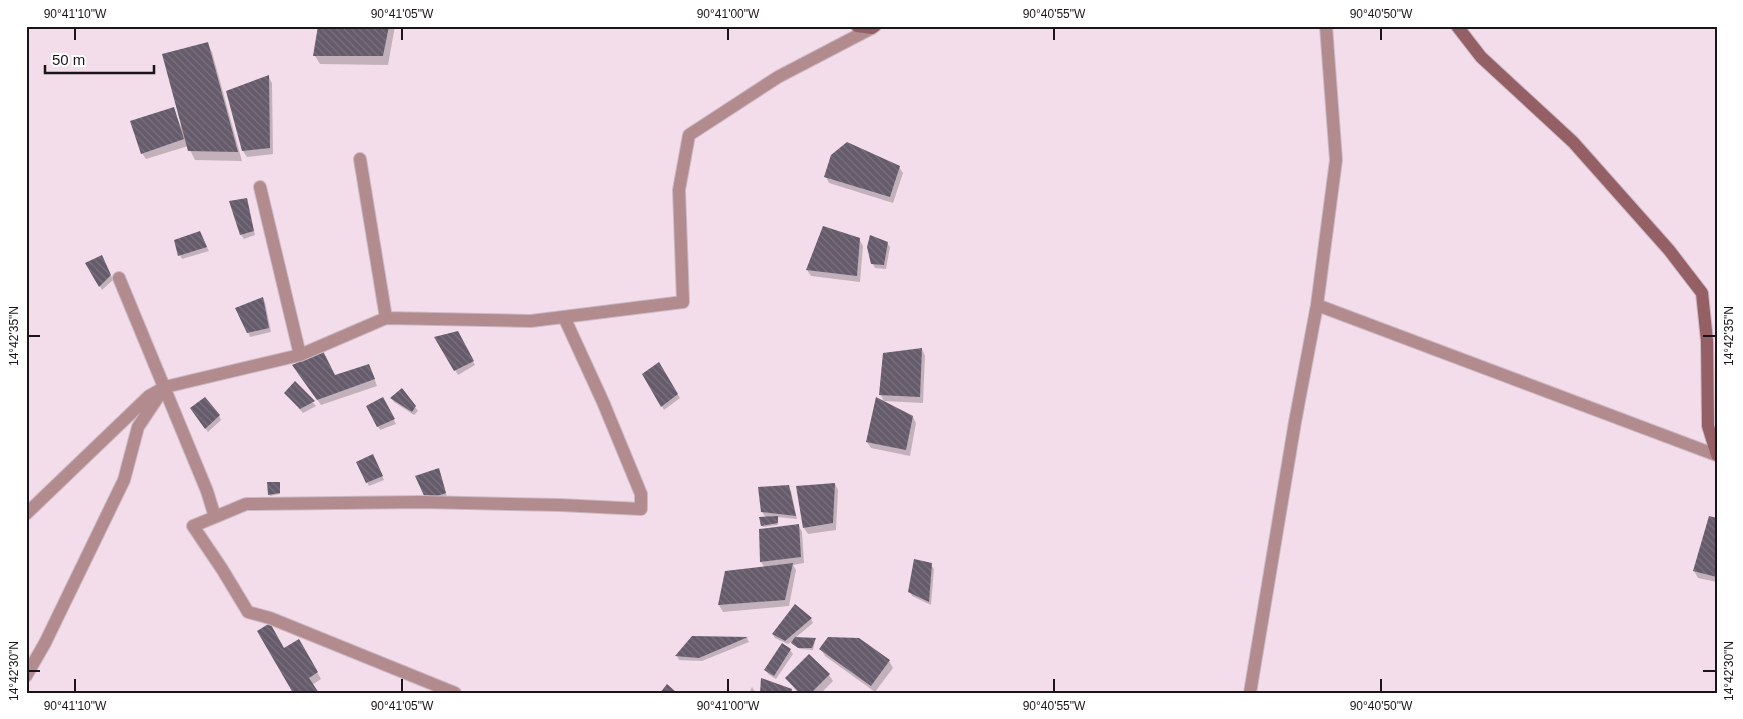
<svg xmlns="http://www.w3.org/2000/svg" width="1743" height="719" viewBox="0 0 1743 719" font-family="Arial,sans-serif">
<style>
.shadow{fill:#0003}
.building{fill:url(#building-back-hatch)}
.lines{fill:none;stroke-linecap:round;stroke-linejoin:round}
.street-casing{stroke:#ccb9c4;stroke-width:14}
.secondary-casing{stroke:#ccb9c4;stroke-width:14}
.street{stroke:#b18b8e;stroke-width:12}
.secondary{stroke:#956065;stroke-width:12}
.ticks{fill:none;stroke:#1b1418;stroke-width:2}
.neatline{fill:none;stroke:#1b1418;stroke-width:2}
.ticks-label{font-size:12px;text-anchor:middle;fill:#1b1418}
</style>
<defs>
<pattern id="building-back-hatch" width="6" height="6" patternUnits="userSpaceOnUse" patternTransform="scale(1.25)"><rect width="6" height="6" fill="#655b6b"/><path d="M-1 5l2 2M0 0l6 6M5-1l2 2" fill="none" stroke="#7a727f"/></pattern>
</defs>
<rect width="100%" height="100%" fill="#f3ddea"/>
<path class="shadow" d="M319,26h76l-7,39 -68,-1 -5,-8z
M207,43l5,9 30,109 -47,-1 -7,-14 -42,13 -4,-6 31,-45 8,19 2,-1z
M268,76l4,7 1,71 -26,3 -4,-6z
M899,167l4,6 -10,30 -64,-20 -3,-6z
M246,199l9,36 -11,4 -3,-4z
M202,237l7,14 -27,8 -2,-4z
M859,239l4,7 -3,36 -49,-6 -4,-6z
M887,243l3,4 -4,22 -11,-1 -2,-4z
M104,261l9,19 -11,10 -15,-27z
M263,298l2,4 6,30 -21,5 -2,-5z
M457,332l18,33 -17,10 -22,-38z
M922,349l3,7 -2,47 -39,-2 -4,-7z
M659,364l21,34 -16,12 -20,-35z
M297,372l38,4 37,-4 5,14 -56,19z
M295,383l21,23 -13,7 -18,-20z
M391,398l24,9 3,4 -4,4 -20,-13z
M383,399l13,25 -16,6 -13,-24z
M194,412l25,3 2,5 -13,12z
M913,417l3,6 -6,33 -39,-8 -4,-6z
M375,459l9,21 -15,6 -2,-4z
M439,469l8,28 -17,7z
M280,483v11l-10,2 -1,-2z
M835,484l3,6 -2,40 -28,4 -4,-6z
M788,487l3,4 6,28 -20,-2 1,8 -15,2 -1,-2 4,-7 -4,-6z
M1717,519v63l-19,-4 -4,-7z
M799,526l3,6 2,31 -11,2 3,5 -7,36 -66,6 -4,-7 7,-33 38,-5 -3,-5 -1,-32z
M931,565l3,4 -3,36 -19,-9 -2,-5z
M811,619l2,4 -18,15 20,2 -2,10 -13,-1 -9,-7 -3,2 -13,-6 -2,-3z
M693,637l54,1 2,4 -47,19 -23,-1 -2,-4z
M299,640l22,39 -9,6 -28,-36z
M821,649l68,12 4,7 -18,24 -50,-36z
M790,650l3,4 -17,25 -8,-5 -2,-4z
M829,675l4,6 -12,12h-23l-12,-15z
M752,687l3,5v1h-6z"/>
<path class="building" d="M318,26h71l-6,30h-70z
M208,42l30,110 -50,-1 -26,-97z
M269,75l1,73 -28,3 -16,-60z
M174,107l10,32 -43,15 -11,-33z
M847,142l53,24 -10,31 -66,-20 7,-22z
M247,198l7,33 -14,4 -11,-34z
M823,226l37,12 -3,38 -51,-6z
M200,231l7,16 -29,9 -4,-16z
M870,235l18,7 -4,23 -13,-1 -4,-17z
M102,255l9,20 -12,12 -14,-24z
M263,297l6,31 -22,5 -12,-25z
M458,331l16,30 -20,10 -20,-34z
M922,348l-2,49 -41,-2 4,-42z
M323,351l12,24 34,-11 6,15 -58,21 -25,-35z
M659,362l19,32 -17,13 -19,-33z
M295,381l20,20 -15,8 -16,-16z
M402,388l14,18 -4,6 -22,-14z
M205,397l15,18 -15,14 -15,-21z
M383,397l12,22 -18,8 -11,-21z
M876,397l37,19 -7,34 -40,-8z
M373,454l10,22 -17,7 -10,-21z
M439,468l7,25 -20,7 -11,-24z
M267,482h13v11l-12,2z
M835,483l-2,40 -30,5 -7,-42z
M789,485l7,31 -35,-4 -3,-25z
M778,516v7l-17,3 -2,-9z
M1709,516l8,2v59l-24,-6z
M799,524l2,33 -41,5 -1,-33z
M914,559l18,4 -3,39 -21,-10z
M793,563l-8,37 -67,5 7,-34z
M795,604l17,14 -27,23 -13,-7z
M270,623l14,25 15,-9 19,33 -9,6 10,15h-26l-36,-62z
M692,636l56,1 -49,21 -24,-2z
M795,637l21,1 -4,10h-14l-7,-5z
M828,637l31,1 31,22 -19,26 -52,-37z
M782,643l9,6 -17,27 -10,-6z
M809,654l21,20 -19,19h-11l-15,-15z
M761,678l31,11 -1,4h-31z
M667,684l10,9h-17z"/>
<g class="lines">
<g class="street-casing">
<path id="street" d="M360,159l26,159
M260,187l40,168
M119,278l88,213 8,26 -22,9 29,43 26,43 22,6 185,75
M1317,305l399,150
M26,514l123,-118 16,-9 135,-32 86,-37 145,3 152,-19 -4,-112 10,-55 89,-58 94,-49
M215,517l31,-13 175,-2 139,3 81,4v-15l-38,-92 -39,-85
M26,676l19,-33 79,-163 14,-53 24,-36
M1250,693l45,-271 22,-117 19,-145 -10,-134"/>
</g>
<g class="secondary-casing">
<path id="secondary" d="M857,26l15,2 3,-2
M1457,26l24,31 92,85 96,108 33,43 5,48 1,85 9,29"/>
</g>
<use href="#street" class="street"/>
<use href="#secondary" class="secondary"/>
</g>
<path class="ticks" d="M75,28v12M402,28v12M728,28v12M1054,28v12M1381,28v12M28,336h12M1703,336h13M28,671h12M1703,671h13M75,679v13M402,679v13M728,679v13M1054,679v13M1381,679v13"/>
<rect width="1743" height="719" fill="none" stroke="#ffffff" stroke-width="55"/>
<path d="M45 65v8h109v-8" fill="none" stroke="#1b1418" stroke-width="2.5"/>
<text x="52" y="65" font-size="15" fill="#1b1418" stroke="#ffffff" stroke-width="4" paint-order="stroke">50 m</text>
<rect x="28" y="28" width="1688" height="664" class="neatline"/>
<g class="ticks-label">
<text x="75" y="18">90°41'10"W</text>
<text x="402" y="18">90°41'05"W</text>
<text x="728" y="18">90°41'00"W</text>
<text x="1054" y="18">90°40'55"W</text>
<text x="1381" y="18">90°40'50"W</text>
<text transform="translate(14 336) rotate(-90)" y="4">14°42'35"N</text>
<text transform="translate(1729 336) rotate(-90)" y="4">14°42'35"N</text>
<text transform="translate(14 671) rotate(-90)" y="4">14°42'30"N</text>
<text transform="translate(1729 671) rotate(-90)" y="4">14°42'30"N</text>
<text x="75" y="710">90°41'10"W</text>
<text x="402" y="710">90°41'05"W</text>
<text x="728" y="710">90°41'00"W</text>
<text x="1054" y="710">90°40'55"W</text>
<text x="1381" y="710">90°40'50"W</text>
</g>
</svg>
